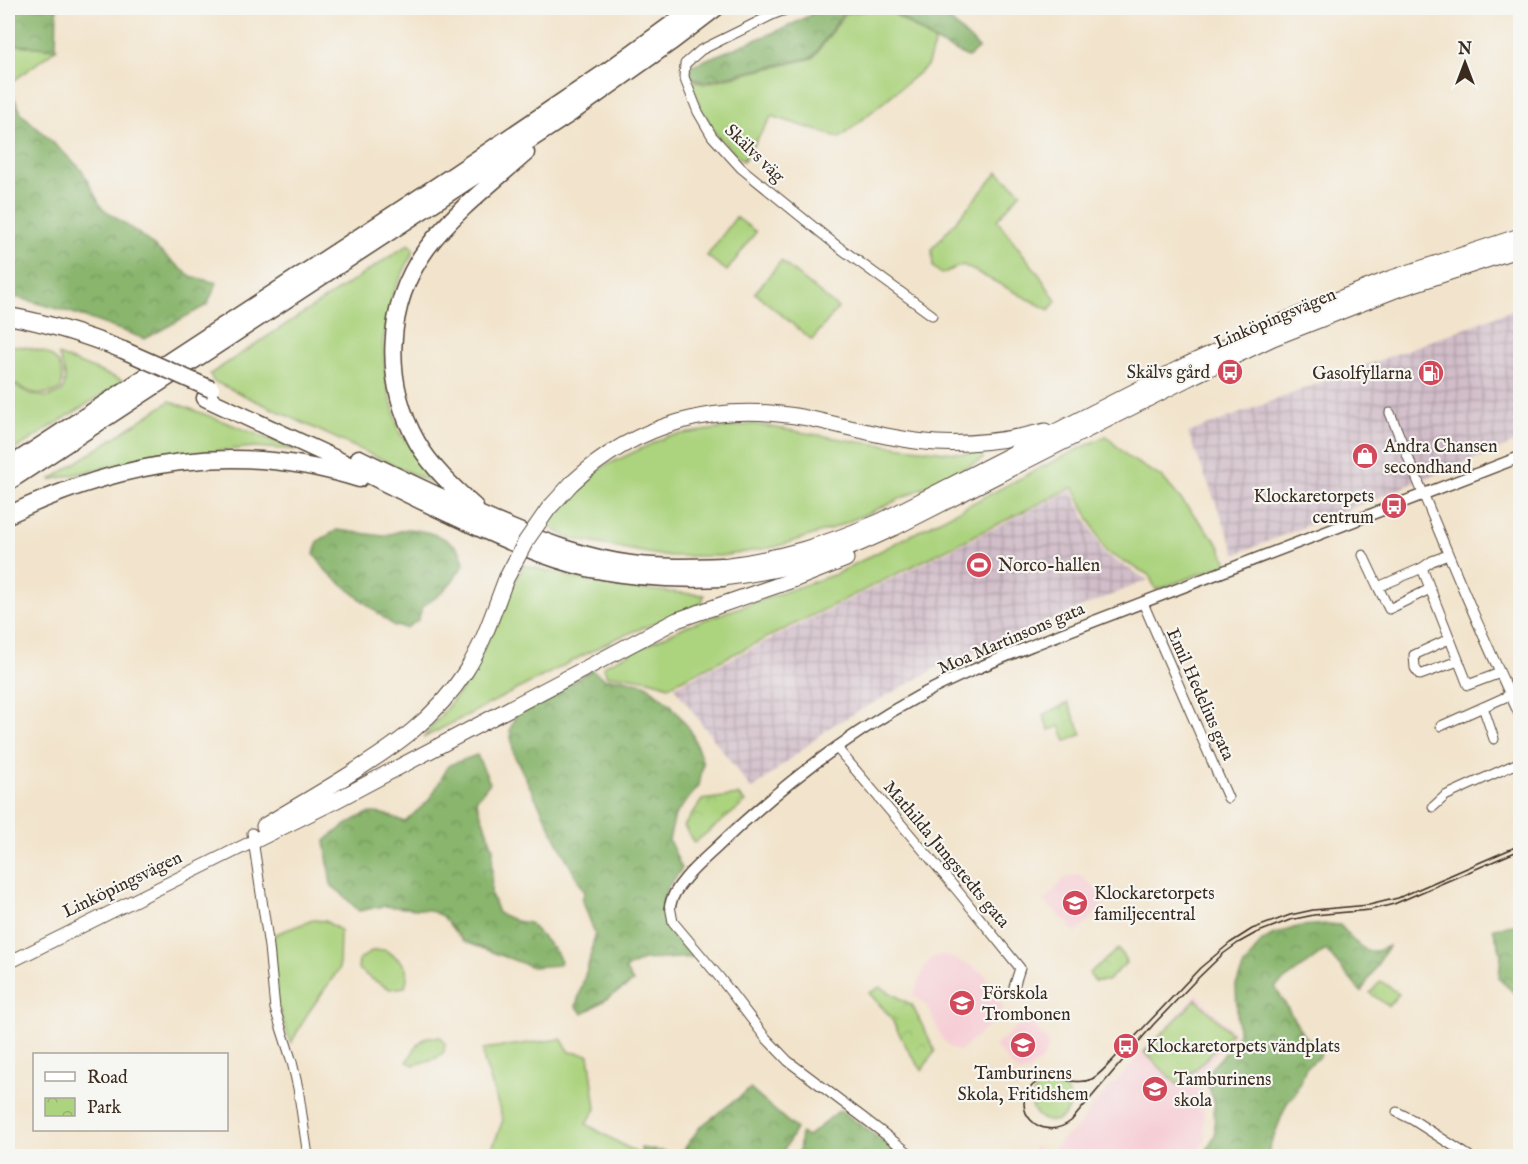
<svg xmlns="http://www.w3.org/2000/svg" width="1528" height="1164" viewBox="0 0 1528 1164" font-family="'IM FELL English',serif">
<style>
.built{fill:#f6cfd6}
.industrial{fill:url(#industrial-grid)}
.green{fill:#acd37e;stroke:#747e4e;stroke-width:1.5}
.forest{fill:url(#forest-crowns);stroke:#627046;stroke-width:1.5}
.park{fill:url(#park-crowns);stroke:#747e4e;stroke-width:1.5}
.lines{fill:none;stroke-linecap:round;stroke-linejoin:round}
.minor-casing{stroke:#564638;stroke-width:11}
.tertiary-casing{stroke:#564638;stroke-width:13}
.secondary-casing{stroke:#564638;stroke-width:14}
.trunk-casing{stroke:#564638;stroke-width:17}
.motorway-casing{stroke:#564638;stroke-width:19}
.minor{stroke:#fff;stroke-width:9}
.tertiary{stroke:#fff;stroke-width:10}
.secondary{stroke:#fff;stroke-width:12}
.trunk{stroke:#fff;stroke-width:15}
.motorway{stroke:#fff;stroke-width:16}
.tram{stroke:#3b2a1e;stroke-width:1.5}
.trunk-bridge-casing{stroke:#564638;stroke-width:17;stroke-linecap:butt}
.motorway-bridge-casing{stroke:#564638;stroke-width:19;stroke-linecap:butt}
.trunk-bridge{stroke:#fff;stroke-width:15}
.motorway-bridge{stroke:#fff;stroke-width:16}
.labels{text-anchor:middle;stroke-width:4.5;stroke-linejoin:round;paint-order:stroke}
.street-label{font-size:18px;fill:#3b2a1e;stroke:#f6f6f2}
.poi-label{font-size:18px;fill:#3b2a1e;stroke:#f6f6f2;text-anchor:start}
</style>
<defs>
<pattern id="industrial-grid" width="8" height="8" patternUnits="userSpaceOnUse" patternTransform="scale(1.5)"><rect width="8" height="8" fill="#d1bdc9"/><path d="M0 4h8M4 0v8" fill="none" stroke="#ab9aa3"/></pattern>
<pattern id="forest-crowns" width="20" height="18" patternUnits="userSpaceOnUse" patternTransform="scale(1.5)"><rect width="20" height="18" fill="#89b56d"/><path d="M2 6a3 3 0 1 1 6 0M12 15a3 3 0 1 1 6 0" fill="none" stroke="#719359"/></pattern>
<pattern id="park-crowns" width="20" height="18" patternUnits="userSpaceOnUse" patternTransform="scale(1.5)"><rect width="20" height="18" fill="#acd37e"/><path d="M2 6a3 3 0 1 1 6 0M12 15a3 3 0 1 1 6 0" fill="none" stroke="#95b56c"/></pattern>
</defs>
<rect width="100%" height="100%" fill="#f6f6f2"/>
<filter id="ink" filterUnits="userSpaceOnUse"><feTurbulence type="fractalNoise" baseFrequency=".0167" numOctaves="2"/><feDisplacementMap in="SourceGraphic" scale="12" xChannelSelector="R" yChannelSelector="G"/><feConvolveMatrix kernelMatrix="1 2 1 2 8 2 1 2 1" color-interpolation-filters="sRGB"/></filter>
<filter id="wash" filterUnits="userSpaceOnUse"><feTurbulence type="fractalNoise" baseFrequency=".008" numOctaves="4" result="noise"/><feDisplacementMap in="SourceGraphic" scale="24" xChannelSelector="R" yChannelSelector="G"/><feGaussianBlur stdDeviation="1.35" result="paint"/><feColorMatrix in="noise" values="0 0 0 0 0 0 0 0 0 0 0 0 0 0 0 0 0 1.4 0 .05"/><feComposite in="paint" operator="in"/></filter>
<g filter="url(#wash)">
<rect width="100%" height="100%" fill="#f2e4cc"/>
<path class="built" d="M1079,874l21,19 5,7 -7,11 -20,21h-3l-6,-5 1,-2 -26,-24 20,-22z
M943,955l29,11 13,9 17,31v8l-42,37 -8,-2 -10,-10 -14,-31 -6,-7 -9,-6 12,-28 8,-10z
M1197,994l37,39 -33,41 4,66 -11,16h-165l6,-10 14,9 12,-15 16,-12 18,-24z
M1027,1018l22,25 -5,15 -12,9v1l-4,4 -7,1 -5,-2 -21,-25z"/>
<path class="industrial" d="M1520,307v134l-284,113 -48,-121z
M1071,490l33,64 44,26 -204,84 -114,63 -78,63 -78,-103z"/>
<path class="green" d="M885,8l50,34 -8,24 -87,72 -68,-22 -29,45 -28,-28 -15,-27 -12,-28 15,6 110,-26 33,-45z
M8,44l48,5 -48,36z
M998,172l23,20 -24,28 43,56 16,25 -7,9 -86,-45 -22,9 -8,-7 -1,-18z
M736,217l20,15 -29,39 -20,-15z
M409,244l5,6 -21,43 -10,48 3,41 14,52 37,43 -5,6 -219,-102 -3,-7z
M781,261l57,47 -26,32 -57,-47z
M8,345c21,3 52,3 54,31 0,6 0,9 -2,14 -24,9 -32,1 -52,-10z
M58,355l66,26 -116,73v-73l22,13 17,3 15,-5c6,-13 2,-24 -4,-37z
M170,401l128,49 -44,-3 -109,12 -95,21z
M753,424l106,18 105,12 17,-4 2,9 -96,46 -56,24 -56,18 -54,9h-57l-96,-18 -23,-14 57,-57 66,-31z
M1106,436l23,22 34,20 57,68 7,18 -71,26 -7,-15 -43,-23 -33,-65 -404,199c-22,-7 -39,-11 -62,-10l-4,-10 83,-40 150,-52 208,-108z
M523,565l91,22 90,8 -2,9 -87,35 -192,99 44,-56z
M313,920l12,1 15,9 -1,39 -31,44 -17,30 -14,-39 -4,-69z
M385,950c15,9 27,17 20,37l-15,2 -20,-11 -12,-9 1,-9 13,-9z
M1196,999l35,34 -52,53 -35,-34z
M427,1037h13l5,6 -1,9 -8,6 -22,7 -7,-3 11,-18z
M561,1039l9,13 19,3 7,54 -10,15 56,32h-151l1,-7 11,-29 -19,-60 -1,-11z
M1032 1102a19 19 0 1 1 38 0a19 19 0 1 1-38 0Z"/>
<path class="forest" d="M8,8h49l-1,41 -48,-5z
M824,8h53l-33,4 -31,45 -110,25 -15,-6 4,-11 93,-37z
M888,8h49l42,40 -11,9 -32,-15z
M8,86l14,28 60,56 20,38 36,25 52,43 27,7 -10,22 -62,34 -72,-26 -65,-18z
M407,529c15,1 42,7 52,21 3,4 4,10 5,14 -13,21 -20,29 -41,42l-5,14 -12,8 -12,-2 -67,-54 -13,-18 4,-13 19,-11 46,6z
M592,670l13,9h18l22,5 26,21 20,26 12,32 -4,23 -24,29 -6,25 13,29 -15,19 -3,15 3,18 29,36 -53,3 -18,9 8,13 -50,32 -7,-8 13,-44 6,-28 -13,-35 3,-7 -14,-24 -57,-113 -4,-25 6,-17z
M477,755l13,28 -14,17 17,48 -2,46 7,19 18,8 13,2 27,29 5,9 -2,4 -27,2 -69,-26 -21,-25 -13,-6 -46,-4 -24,5 -18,-18 -10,-8 -6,-44c7,-7 37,-28 46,-28 12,-1 23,5 34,9l25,-23 19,-34z
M1328,924l12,1c15,16 26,37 49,20l-28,47 -35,-42 -51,37 27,46 14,14 5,8 -15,13 -11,26 -8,9 -19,48 6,5h-71l12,-21 -1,-34 -7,-18 1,-9 5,-8 21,-22 4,-9 -2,-50 8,-19 18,-25 10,-6 28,-9z
M1520,924v74l-21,-19 2,-26 -8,-25z
M750,1089l46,40 -14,24 1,3h-137l-5,-2v-6l40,6 19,-27z
M840,1110l62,45 -3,1h-98l-2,-3 2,-20 6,4z"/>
<path class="park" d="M1068,703l14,31 -16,7 -6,-15 -11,4 -6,-15z
M738,795l8,7 -52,41 -10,-17 18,-26z
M1118,949l9,13 -20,19h-12l-6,-8z
M1381,981l18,13 -11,12 -18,-13z
M880,987l32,18 23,46 -13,19 -13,-18 -19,-36 -21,-23z"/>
</g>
<g filter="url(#ink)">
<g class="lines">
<g class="minor-casing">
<path id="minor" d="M791,8l-17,6 -73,36 -16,14 -1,13 14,35 14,24 29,32 95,77 96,70
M1390,413c42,102 83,204 130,303
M1363,555l15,32
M1448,555l-16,6 -10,7 46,117 32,-12
M1422,568l-44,19 11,22 41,-20
M1143,603l85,195
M1449,639l-35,16 1,13 5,7 38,-14
M1483,707l11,32
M1441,726l69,-31
M836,747l120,142 64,79 -6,19
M1433,807l12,-11 75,-34
M252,833l17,114 6,62 17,53 6,26 10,68
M670,906l3,16 47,56 45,59 23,24 77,58 48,37
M1397,1112l16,8 56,36"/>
</g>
<g class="tertiary-casing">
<path id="tertiary" d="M670,906c3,-20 30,-43 45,-57 61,-59 128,-112 204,-153 41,-22 85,-39 129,-57l472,-182"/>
</g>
<g class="secondary-casing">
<path id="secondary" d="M8,963l246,-122"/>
</g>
<g class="trunk-casing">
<path id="trunk" d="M549,508c8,-8 15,-16 22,-24 66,-62 147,-83 236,-66 43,9 85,22 129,25 37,2 73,-3 109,-12
M722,566c59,-7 105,-22 159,-45l305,-156 90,-41 113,-45 131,-43
M723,578c42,-5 84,-14 123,-29 16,-6 32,-14 48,-21l297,-151 82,-39 120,-47 127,-42
M264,826c28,-17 56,-33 83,-50 48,-30 87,-56 119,-105 18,-28 28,-61 40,-92
M254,841l77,-38 346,-183 116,-40 53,-21"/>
</g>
<g class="motorway-casing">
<path id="motorway" d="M8,316c40,7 77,19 115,34
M205,398c41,19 82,38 123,57 42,20 82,41 123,60 45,21 92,43 140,54 44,9 88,11 132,9
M359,458c49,24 99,48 150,69 40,17 78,31 122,37 30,4 61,3 91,2
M8,467l447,-293 155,-105 84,-61
M8,482l563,-369 103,-73 42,-32
M475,507c-21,-19 -44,-40 -58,-65 -34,-61 -32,-137 10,-194 27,-36 65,-65 99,-95
M8,515c113,-54 229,-75 351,-36"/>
</g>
<use href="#minor" class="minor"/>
<use href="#tertiary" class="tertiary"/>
<use href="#secondary" class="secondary"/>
<use href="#trunk" class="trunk"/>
<use href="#motorway" class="motorway"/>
<path class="tram" d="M1520,845l-122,53 -29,7 -56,5 -23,5 -38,14 -22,14 -30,25 -90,95c-6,6 -11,12 -18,16 -19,9 -41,-10 -59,6 -25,22 7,60 38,36l82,-96 42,-44 28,-27 15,-11 18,-10 34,-13 24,-5 56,-5 24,-6 126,-54"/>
<g class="trunk-bridge-casing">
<path id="trunk-bridge" d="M506,579l20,-38 23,-33"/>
</g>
<g class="motorway-bridge-casing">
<path id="motorway-bridge" d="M123,350l88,39"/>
</g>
<use href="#trunk-bridge" class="trunk-bridge"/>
<use href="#motorway-bridge" class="motorway-bridge"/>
</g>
</g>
<defs>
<g id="bus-disc" transform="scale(1.35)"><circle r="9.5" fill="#d1495b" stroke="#f6f6f2"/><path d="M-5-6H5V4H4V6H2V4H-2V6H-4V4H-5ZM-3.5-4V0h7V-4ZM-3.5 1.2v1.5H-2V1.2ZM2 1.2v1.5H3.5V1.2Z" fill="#fff"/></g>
<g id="fuel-disc" transform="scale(1.35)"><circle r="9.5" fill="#d1495b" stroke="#f6f6f2"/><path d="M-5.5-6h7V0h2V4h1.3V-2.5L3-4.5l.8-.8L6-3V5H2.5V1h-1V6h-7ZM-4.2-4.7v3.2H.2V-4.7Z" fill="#fff"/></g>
<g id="shop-disc" transform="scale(1.35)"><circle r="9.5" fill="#d1495b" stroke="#f6f6f2"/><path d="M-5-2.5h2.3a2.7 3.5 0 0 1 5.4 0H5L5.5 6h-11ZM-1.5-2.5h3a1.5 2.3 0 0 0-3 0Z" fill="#fff"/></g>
<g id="stadium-disc" transform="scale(1.35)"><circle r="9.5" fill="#d1495b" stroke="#f6f6f2"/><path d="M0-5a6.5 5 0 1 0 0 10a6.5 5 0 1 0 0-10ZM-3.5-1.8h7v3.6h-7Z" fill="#fff"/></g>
<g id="school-disc" transform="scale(1.35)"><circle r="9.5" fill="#d1495b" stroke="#f6f6f2"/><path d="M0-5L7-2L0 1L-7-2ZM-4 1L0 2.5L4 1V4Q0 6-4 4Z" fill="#fff"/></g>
</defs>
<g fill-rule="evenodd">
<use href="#bus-disc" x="1230" y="372"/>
<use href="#fuel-disc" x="1431" y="373"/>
<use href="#shop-disc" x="1365" y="456"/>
<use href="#bus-disc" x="1394" y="506"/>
<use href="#stadium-disc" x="979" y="565"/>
<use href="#school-disc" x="1075" y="903"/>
<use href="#school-disc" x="962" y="1003"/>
<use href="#school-disc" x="1023" y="1045"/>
<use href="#bus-disc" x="1126" y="1046"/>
<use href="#school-disc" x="1155" y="1089"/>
</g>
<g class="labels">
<g class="street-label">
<text transform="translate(755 153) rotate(44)" y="6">Skälvs väg</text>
<text transform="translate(1275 318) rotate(-23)" y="6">Linköpingsvägen</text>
<text transform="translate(1011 638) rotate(-23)" y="6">Moa Martinsons gata</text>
<text transform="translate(1201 694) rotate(66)" y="6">Emil Hedelius gata</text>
<text transform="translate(947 854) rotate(50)" y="6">Mathilda Jungstedts gata</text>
<text transform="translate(122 884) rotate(-26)" y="6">Linköpingsvägen</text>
</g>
<g class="poi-label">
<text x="1210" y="378" text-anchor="end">Skälvs gård</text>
<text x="1412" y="379" text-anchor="end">Gasolfyllarna</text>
<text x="1384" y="452">Andra Chansen<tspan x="1384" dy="21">secondhand</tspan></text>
<text x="1374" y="502" text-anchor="end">Klockaretorpets<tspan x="1374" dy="21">centrum</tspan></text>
<text x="998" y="571">Norco-hallen</text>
<text x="1094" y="899">Klockaretorpets<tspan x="1094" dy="21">familjecentral</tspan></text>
<text x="982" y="999">Förskola<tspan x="982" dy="21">Trombonen</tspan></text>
<text x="1146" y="1052">Klockaretorpets vändplats</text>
<text x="1023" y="1079" text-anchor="middle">Tamburinens<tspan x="1023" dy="21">Skola, Fritidshem</tspan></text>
<text x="1174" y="1085">Tamburinens<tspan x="1174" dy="21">skola</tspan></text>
</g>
</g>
<rect width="1528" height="1164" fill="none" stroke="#f6f6f2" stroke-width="30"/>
<rect x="33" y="1053" width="195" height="78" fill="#f6f6f2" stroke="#aba49d" stroke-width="1.5"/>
<rect x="45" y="1072" width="30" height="9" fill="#ffffff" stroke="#aba49d" stroke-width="1.5"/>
<text x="87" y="1083" font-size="18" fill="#3b2a1e">Road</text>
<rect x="45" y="1098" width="30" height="18" fill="url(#park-crowns)" stroke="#aba49d" stroke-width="1.5"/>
<text x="87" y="1113" font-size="18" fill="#3b2a1e">Park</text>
<g transform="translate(1465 63)" stroke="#f6f6f2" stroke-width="4.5" paint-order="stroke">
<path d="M0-4.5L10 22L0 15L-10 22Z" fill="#3b2a1e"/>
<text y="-9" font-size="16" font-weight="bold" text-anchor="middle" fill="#3b2a1e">N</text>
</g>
</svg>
